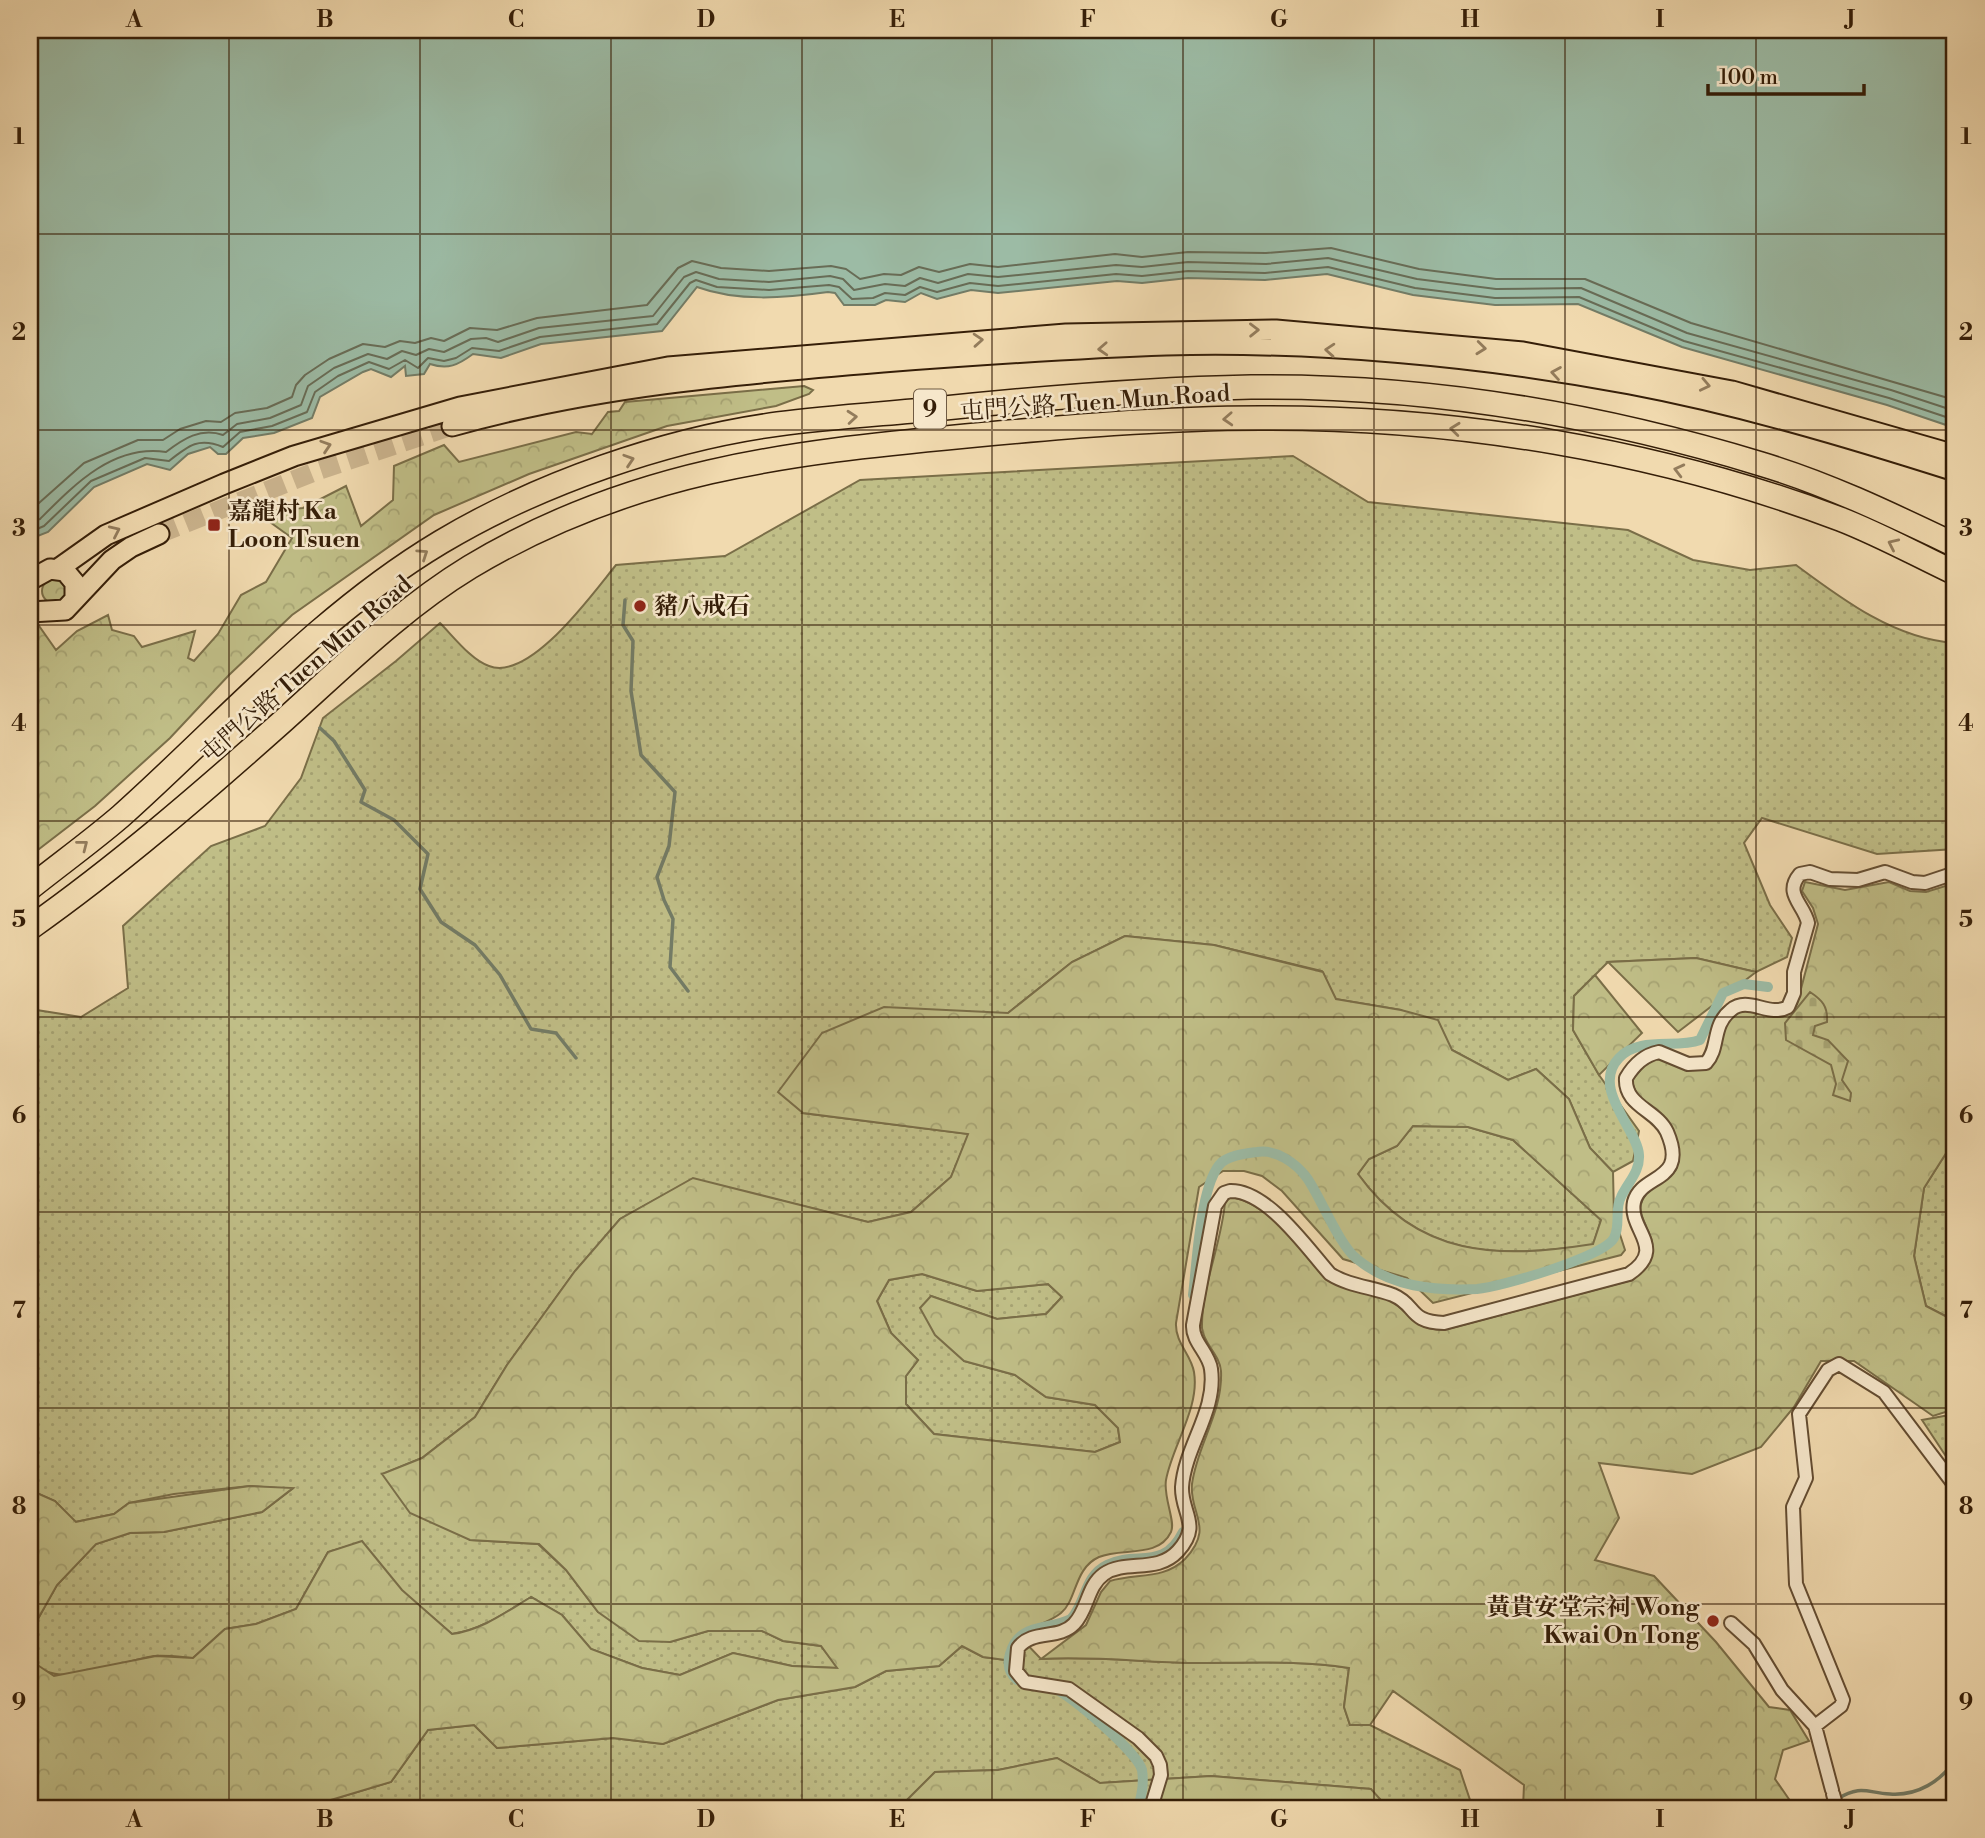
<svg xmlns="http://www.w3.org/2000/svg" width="1985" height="1838" viewBox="0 0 1985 1838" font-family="'Libre Bodoni','Noto Serif TC',serif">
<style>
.grass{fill:url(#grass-dots);stroke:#7a6e48;stroke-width:2}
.forest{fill:url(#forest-crowns);stroke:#7a6e48;stroke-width:2;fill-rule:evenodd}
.cemetery{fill:url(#cemetery-stones);stroke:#7a6e48;stroke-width:2}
.water{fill:#9cbba5;stroke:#737c66;stroke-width:2}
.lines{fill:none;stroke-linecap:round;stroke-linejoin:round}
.shore{stroke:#686c56;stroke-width:2}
.stream{stroke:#737c66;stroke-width:3.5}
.canal{stroke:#9cbba5;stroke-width:10}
.primary-tunnel{stroke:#cbb48e;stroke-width:19;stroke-dasharray:19 10;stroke-linecap:butt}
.minor-casing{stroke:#644d32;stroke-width:16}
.primary-casing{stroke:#351e08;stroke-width:23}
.motorway-casing{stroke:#351e08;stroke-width:26}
.minor{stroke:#f6e7cb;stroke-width:12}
.primary{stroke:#f1daaf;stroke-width:19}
.motorway{stroke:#f1daaf;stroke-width:23}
.oneway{stroke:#937c5c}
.grid{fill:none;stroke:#351e08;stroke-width:2;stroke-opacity:0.55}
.poi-dot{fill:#8f2418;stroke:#f6e7cb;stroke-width:2.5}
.labels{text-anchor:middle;stroke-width:5;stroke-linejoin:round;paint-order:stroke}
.shield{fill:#f6e7cb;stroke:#6f5a42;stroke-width:2}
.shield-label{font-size:23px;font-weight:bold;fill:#351e08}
.street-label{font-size:24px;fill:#351e08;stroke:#f6e7cb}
.poi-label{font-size:24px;font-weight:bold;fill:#351e08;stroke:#f6e7cb;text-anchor:start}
.neatline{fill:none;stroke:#351e08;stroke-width:2.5}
.grid-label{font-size:23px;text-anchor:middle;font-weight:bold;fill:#351e08}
</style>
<defs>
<pattern id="grass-dots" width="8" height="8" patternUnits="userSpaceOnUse" patternTransform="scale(1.75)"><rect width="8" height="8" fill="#c0be87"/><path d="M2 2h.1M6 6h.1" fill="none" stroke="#a6a373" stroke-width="1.8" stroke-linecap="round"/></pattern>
<pattern id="forest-crowns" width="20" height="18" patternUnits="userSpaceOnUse" patternTransform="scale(1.75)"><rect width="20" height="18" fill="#c0be87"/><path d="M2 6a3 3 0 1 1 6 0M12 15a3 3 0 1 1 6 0" fill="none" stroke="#a6a373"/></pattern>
<pattern id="cemetery-stones" width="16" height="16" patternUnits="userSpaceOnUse" patternTransform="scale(1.75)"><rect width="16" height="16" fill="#c0be87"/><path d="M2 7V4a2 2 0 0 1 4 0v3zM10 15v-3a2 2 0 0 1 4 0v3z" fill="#a6a373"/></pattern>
</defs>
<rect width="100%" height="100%" fill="#f1daaf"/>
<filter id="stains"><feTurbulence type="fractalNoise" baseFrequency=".00286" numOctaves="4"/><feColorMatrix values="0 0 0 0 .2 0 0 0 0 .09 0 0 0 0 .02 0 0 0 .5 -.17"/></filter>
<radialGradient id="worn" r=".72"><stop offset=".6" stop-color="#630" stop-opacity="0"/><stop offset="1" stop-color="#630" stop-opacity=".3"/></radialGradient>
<path class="grass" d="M1293,456l75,46 260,28 65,30 57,10 46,-5c47,35 99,74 159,78v206l-78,5 -115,-36 -18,25 26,62 22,33 -5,19 -31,15 -60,-14 -88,4 -34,34 -1,34 26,45 40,56 -6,30 -20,11 -23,-24 -21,-49 -33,-30 -28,11 -56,-30 -51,-40 -66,-11 -13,-28 -108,-26 -89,-9 -53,26 -64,51h-41l-164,100 166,21 -18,43 -40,35 -43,10 -175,-43 -73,40 -45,52 -68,94 -32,52 -53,41 -39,16 87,66 68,4 28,26 32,42 72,30 38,-11h54l21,10 38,5 17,22 -46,-2 -59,-13 -53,22 -38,-7 -51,-19 -29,-34 -31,-18c-25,15 -49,33 -79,37l-51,-44 -39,-48 -34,10 -32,57 -40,15 -31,5 -32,29c-12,-1 -26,-3 -39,-2 -36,5 -97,37 -124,4v-27l27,-48 39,-41 34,-11 34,-1 98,-20 30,-23 -42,-3 -76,8 -45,9 -15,11 -39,8 -20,-21 -25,-11v-481l51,8 47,-29 -5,-62 88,-80 54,-20 36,-48 22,-60 73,-57 44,-38c13,13 31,37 49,43 41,16 104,-73 127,-101l109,-9 135,-76z
M1413,1126l55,1 45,13 88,80 -8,25c-96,13 -174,13 -235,-71l11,-15 28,-13z
M1955,1139v182l-29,-15 -12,-50 10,-68z
M922,1274l55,17 71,-7 14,13 -16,17 -49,5 -66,-23 33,65 51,14 31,22 49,8 23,23 2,14 -25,10 -161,-18 -28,-30v-28l12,-16 -27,-27 -14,-32 12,-21z
M1955,1414v56l-33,-50z
M1020,1637l21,22c52,-3 100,3 152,4 51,0 105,-3 156,5l-5,39 6,18h20l90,45 11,33 -6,5h-77l-18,-19 -159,-13 -111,7 -43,-25 -59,12 -63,2 -36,36h-595l87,-26 37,-52 46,-5 23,23 116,-10 50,6 115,-44 77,-13 31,-16 53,-5 23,-20 21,11 22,3z"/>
<path class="forest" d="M804,386l9,4 -4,4 -33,12 -109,20 -138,48 -95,41 -142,100 -63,60 -59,63 -75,68 -65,50v-230l7,-3 19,27 21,-19 31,-16 4,15 22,6 8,11 53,-16 -7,27 6,3 24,-27 23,-39 25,-13 26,-44 -36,-26 47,-4 43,-22 15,40 32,-26 1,-34 50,-21 15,17 117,-30 16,2 16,-22 11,-1 6,-9z
M42 591a12 12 0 1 1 24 0a12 12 0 1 1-24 0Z
M1805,882l40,8 44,-8 21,9 16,1 29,-9v256l-31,49 -10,68 12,50 29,15v88l-22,7 -79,-55h-33l-27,46 -33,40 -69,27 -93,-11 20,55 -24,42 59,16 62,66 53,65 21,3 19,31 -26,9 -8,29 20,29h-89l-24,-8 -38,8h-121l1,-23 -131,-94 -23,34h-20l-6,-18 5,-39c-51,-8 -105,-5 -157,-5 -51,-1 -99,-7 -151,-4l45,-34 15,-33 9,-11c26,-8 54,-1 75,-22 30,-32 4,-45 7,-75 5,-39 31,-72 29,-113 -1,-16 -18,-28 -19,-43 -1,-40 20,-86 23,-126l6,-5c41,7 68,53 95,82 20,13 49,11 67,23 23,16 19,26 51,28l188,-50 19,-21c0,-5 1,-11 1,-17 -2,-13 -16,-28 -10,-41 9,-24 46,-14 34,-61 -7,-26 -41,-34 -44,-60l13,-15 12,-7 30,12 22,-2c12,-16 9,-43 27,-54 22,-13 40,19 61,-10l21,-80 -5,-16 -11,-17z
M1125,936l89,9 109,27 13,27 65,11 37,10 14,30 56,30 28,-11 33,30 21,49 23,24 1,44 11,34 -4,5 -188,48 -26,-25 -64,-19 -61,-68 -20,-15 -18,-5h-21l-24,16 -23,136c-1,20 15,31 18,49 6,36 -22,74 -28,108 -3,17 10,42 5,52 -13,27 -49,15 -72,25 -25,11 -22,43 -38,56 -12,10 -31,13 -42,24 -6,6 -10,16 -14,23l-22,-3 -21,-11 -23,20 -53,5 -31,16 -77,13 -115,44 -50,-6 -116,10 -23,-23 -46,5 -37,52 -87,26h-274v-148l24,16 102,-20 37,2 32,-29 31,-5 40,-15 32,-57 34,-11 40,49 50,44c30,-4 54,-22 79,-37l31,18 29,34 51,19 38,7 53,-22 59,13 45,2 -16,-22 -38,-5 -21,-10h-54l-38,11 -31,-1 -41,-29 -32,-42 -27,-26 -69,-4 -60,-27 -28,-39 40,-16 53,-41 32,-52 68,-94 45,-52 73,-41 175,44 43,-10 40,-35 17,-43 -165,-21 -25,-21 44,-59 62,-26 124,6 64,-51zM1413,1126l55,1 45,13 88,80 -8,24c-95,15 -175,14 -235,-70l11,-15 28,-13zM922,1274l55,17 71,-7 14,13 -16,17 -49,5 -66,-23 -11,12 15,27 29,26 51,14 31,22 49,8 23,23 2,14 -25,10 -161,-18 -28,-30v-28l12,-16 -27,-27 -14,-32 12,-21z
M1696,958l60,14 -78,60 -70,-70z
M1595,975l47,58 -43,42 -26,-45 1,-34z
M250,1486l43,2 -31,24 -98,20 -34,1 -34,11 -39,41 -27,48v-143l25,11 21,21 38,-8 15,-11z
M1057,1758l43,25 111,-7 160,13 17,19h-489l36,-36 63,-2z"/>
<path class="cemetery" d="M1810,992c12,8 18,14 17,30l-12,4 -2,9 15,5 20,21 -6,19 9,13 -1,8 -17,-6 3,-11 -5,-19 -45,-25 -1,-17z"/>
<path class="water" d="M30,30h1925v398l-68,-23 -205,-58 -104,-43 -83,1 -82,-10 -86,-21 -62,6 -77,-2 -46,5 -25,-2 -119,12 -27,-3 -34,9 -16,-6 -16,9 -19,-2 -11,5h-31l-9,-12 -7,-1c-43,6 -90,10 -131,-5l-35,44 -121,13 -40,14 -28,-4c-15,11 -25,16 -43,10l-6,10 -18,2 -1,-10 -14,11 -20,-8 -8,3 -43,25 -8,21 -38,15 -31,5 -17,16h-8l-8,-7 -22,7 -18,16 -23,-6 -53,23 -46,45 -18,7z"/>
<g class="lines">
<path class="shore" d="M30,511l54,-48 54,-23h25l17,-11 26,-8 15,1 14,-9 32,-5 25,-11 4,-12 9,-10 24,-16 34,-15 22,3 15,-6 15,2 16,-5 13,3 26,-13 27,2 40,-12 110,-13 31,-37 14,-7 29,7 48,3 62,-5 15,3 14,10 24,-5 17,1 18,-8 20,5 31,-8 28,3 117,-13 27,3 46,-5 78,1 65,-5 88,21 77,10h89l106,44 264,77
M30,522l10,-3c34,-34 73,-75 126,-67 17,-13 35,-25 57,-17l14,-11 33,-6 31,-13 7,-19 26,-18 34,-14 19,5 15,-8 14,4 13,-6 15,3 27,-13 15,-1 12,4 41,-14 114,-12 31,-39 12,-5 23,7 50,3 61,-6 13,3 11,11 31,-6 20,2 15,-8 18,5 30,-9 30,3 118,-12 26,2 46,-5 78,2 62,-6 89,21 79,10 85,-1 106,45 204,57 64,21
M30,532l14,-6 47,-45 54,-23 24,3c20,-16 30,-24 54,-14l17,-15 32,-6 35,-14 8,-20 23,-16 31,-14 20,7 16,-9 13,8 10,-10 16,3 12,-3 16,-10 27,3 41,-14 117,-13 33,-41 6,-3 21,7 52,3 60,-5 10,2 13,12 21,-1 12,-5 20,2 15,-8 17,5 33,-9 28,3 118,-12 26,2 46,-5 77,2 63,-6 87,21 80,10 84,-1 105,44 205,57 66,22"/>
<path class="stream" d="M625,600l-2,25 10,16 -2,50 10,64 34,37 -6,54 -12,31 7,23 9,19 -3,48 18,24
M320,728l14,13 31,49 -4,12 33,18 34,34 -8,35 21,33 34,23 25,30 31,54 25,4 20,25
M1837,1799c25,-15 30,-6 53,-5 28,2 51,-13 65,-34"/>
<path class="canal" d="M1193,1295c4,-31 7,-113 29,-133 9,-7 25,-9 35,-10 19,-3 39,11 50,26 14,20 32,67 50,81 34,28 77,32 120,30 23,-2 127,-32 137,-51 7,-13 0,-28 7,-41 7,-15 19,-25 18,-42 -1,-25 -49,-67 -20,-97 21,-22 56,-9 81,-18l23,-47 21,-9 24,3
M1017,1680c-8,-7 -10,-16 -7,-26 9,-32 37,-23 61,-35 15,-16 13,-43 36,-54 29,-15 56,7 76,-33
M1053,1688c16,5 85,65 89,82 2,12 0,28 -5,38"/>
<path class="primary-tunnel" d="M159,534l155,-62 138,-46"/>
<g class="minor-casing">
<path id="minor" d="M1731,1623l23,21 28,46 33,36 17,64
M1815,1726l26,-20 2,-6 -47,-116 -3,-77 13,-29 -7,-64 29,-44 11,-6 45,28 71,94
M1833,1794l4,14
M1151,1808l10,-33 -1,-10 -4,-9 -18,-18 -69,-49 -44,-7 -9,-11 2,-23c14,-19 41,-8 56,-24 14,-14 13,-38 30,-50 22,-15 53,0 74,-23 24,-26 3,-38 4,-64 3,-41 35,-76 29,-118 -2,-16 -19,-27 -18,-44l22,-119 9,-13 6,-2c37,-1 77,57 100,83 19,12 42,13 63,21 24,10 15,27 51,28l185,-49c39,-26 -1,-44 5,-72 7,-29 55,-19 33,-70 -10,-22 -43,-26 -41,-54 7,-12 18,-23 33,-26l29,12 18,-1c14,-15 5,-37 25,-53 17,-15 38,8 57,-3l6,-14v-21l14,-49c-4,-19 -25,-29 -8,-49l10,-2 20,7 28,1 27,-8 27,10 13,1 30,-10"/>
</g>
<g class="primary-casing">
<path id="primary" d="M452,426c141,-40 286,-52 431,-64 94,-7 188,-14 283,-17 149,-4 317,11 464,39 111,21 218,53 325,87
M58,569l48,-34 118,-51 70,-28 166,-49 208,-40 398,-33 210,-4 247,22 209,39 223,64
M30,580l20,-11 15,2 10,12v15
M30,612l35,-2 47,-50 19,-13 28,-13"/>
</g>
<g class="motorway-casing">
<path id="motorway" d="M30,888c30,-24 62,-47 91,-72 105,-94 198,-201 320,-274 97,-58 225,-103 337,-118 52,-7 105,-10 157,-15 105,-11 211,-20 316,-22 172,-2 346,27 510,77 67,20 131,51 194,81
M30,928c89,-63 171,-134 253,-207 60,-54 118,-112 187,-154 160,-96 315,-114 496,-131 97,-9 197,-18 295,-18 195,-1 396,32 579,101 39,15 77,36 115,54"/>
</g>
<use href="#minor" class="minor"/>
<use href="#primary" class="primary"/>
<use href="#motorway" class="motorway"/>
</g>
<defs><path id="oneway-chevron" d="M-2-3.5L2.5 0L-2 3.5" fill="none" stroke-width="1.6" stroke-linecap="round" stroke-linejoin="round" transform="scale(1.75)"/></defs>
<g class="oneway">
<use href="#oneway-chevron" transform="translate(1254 330) rotate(-1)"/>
<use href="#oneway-chevron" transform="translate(978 340) rotate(-4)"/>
<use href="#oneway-chevron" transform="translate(1481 348) rotate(6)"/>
<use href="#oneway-chevron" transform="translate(1103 349) rotate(177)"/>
<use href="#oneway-chevron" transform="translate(1330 350) rotate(-176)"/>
<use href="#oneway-chevron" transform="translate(1556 373) rotate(-171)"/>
<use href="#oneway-chevron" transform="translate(1705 385) rotate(12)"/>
<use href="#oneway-chevron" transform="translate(852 417) rotate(-5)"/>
<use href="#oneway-chevron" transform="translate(1228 419) rotate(177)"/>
<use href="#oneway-chevron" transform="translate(1455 429) rotate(-174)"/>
<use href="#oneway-chevron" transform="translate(326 446) rotate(-18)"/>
<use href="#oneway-chevron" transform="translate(629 460) rotate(-18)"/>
<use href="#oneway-chevron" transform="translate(1679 470) rotate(-166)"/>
<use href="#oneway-chevron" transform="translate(115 531) rotate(-25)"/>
<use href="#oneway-chevron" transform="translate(1893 544) rotate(-155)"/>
<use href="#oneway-chevron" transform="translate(423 554) rotate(-34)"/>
<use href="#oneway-chevron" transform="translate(83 845) rotate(-38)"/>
</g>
<path class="grid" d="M229,30v1778M420,30v1778M611,30v1778M802,30v1778M992,30v1778M1183,30v1778M1374,30v1778M1565,30v1778M1756,30v1778M30,234h1925M30,430h1925M30,625h1925M30,821h1925M30,1017h1925M30,1212h1925M30,1408h1925M30,1604h1925"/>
<g class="poi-dot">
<rect x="207" y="518" width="14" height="14" rx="3.5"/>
<circle cx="640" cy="606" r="7"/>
<circle cx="1713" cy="1621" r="7"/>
</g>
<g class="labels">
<rect class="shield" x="914" y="389.5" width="32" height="39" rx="5"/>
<g class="shield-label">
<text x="930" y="417">9</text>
</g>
<g class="street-label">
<text transform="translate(1095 402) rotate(-4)" y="8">屯門公路 Tuen Mun Road</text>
<text transform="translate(306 669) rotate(-41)" y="8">屯門公路 Tuen Mun Road</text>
</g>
<g class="poi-label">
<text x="228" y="519">嘉龍村 Ka<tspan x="228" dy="28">Loon Tsuen</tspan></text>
<text x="654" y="614">豬八戒石</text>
<text x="1699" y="1615" text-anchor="end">黃貴安堂宗祠 Wong<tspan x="1699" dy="28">Kwai On Tong</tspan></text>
</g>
</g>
<rect width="1985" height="1838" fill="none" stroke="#f1daaf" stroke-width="77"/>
<path d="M1708 84v10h156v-10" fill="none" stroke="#351e08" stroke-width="3.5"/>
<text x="1719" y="84" font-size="21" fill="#351e08" stroke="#f6e7cb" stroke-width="5" paint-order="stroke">100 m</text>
<rect x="38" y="38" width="1908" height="1762" class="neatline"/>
<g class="grid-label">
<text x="134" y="27">A</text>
<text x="325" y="27">B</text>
<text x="516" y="27">C</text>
<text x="706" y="27">D</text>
<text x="897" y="27">E</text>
<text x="1088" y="27">F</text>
<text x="1279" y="27">G</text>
<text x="1470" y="27">H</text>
<text x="1660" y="27">I</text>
<text x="1851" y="27">J</text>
<text x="19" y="144">1</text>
<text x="1966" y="144">1</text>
<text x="19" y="340">2</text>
<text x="1966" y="340">2</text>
<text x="19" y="536">3</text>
<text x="1966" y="536">3</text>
<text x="19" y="731">4</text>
<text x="1966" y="731">4</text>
<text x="19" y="927">5</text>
<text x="1966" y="927">5</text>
<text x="19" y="1123">6</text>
<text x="1966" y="1123">6</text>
<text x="19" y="1318">7</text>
<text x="1966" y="1318">7</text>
<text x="19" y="1514">8</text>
<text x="1966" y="1514">8</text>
<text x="19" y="1710">9</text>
<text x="1966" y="1710">9</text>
<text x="134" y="1827">A</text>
<text x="325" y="1827">B</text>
<text x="516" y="1827">C</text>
<text x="706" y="1827">D</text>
<text x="897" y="1827">E</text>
<text x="1088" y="1827">F</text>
<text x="1279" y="1827">G</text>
<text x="1470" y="1827">H</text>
<text x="1660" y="1827">I</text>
<text x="1851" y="1827">J</text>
</g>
<rect width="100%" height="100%" filter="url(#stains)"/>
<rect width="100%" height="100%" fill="url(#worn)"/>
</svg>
